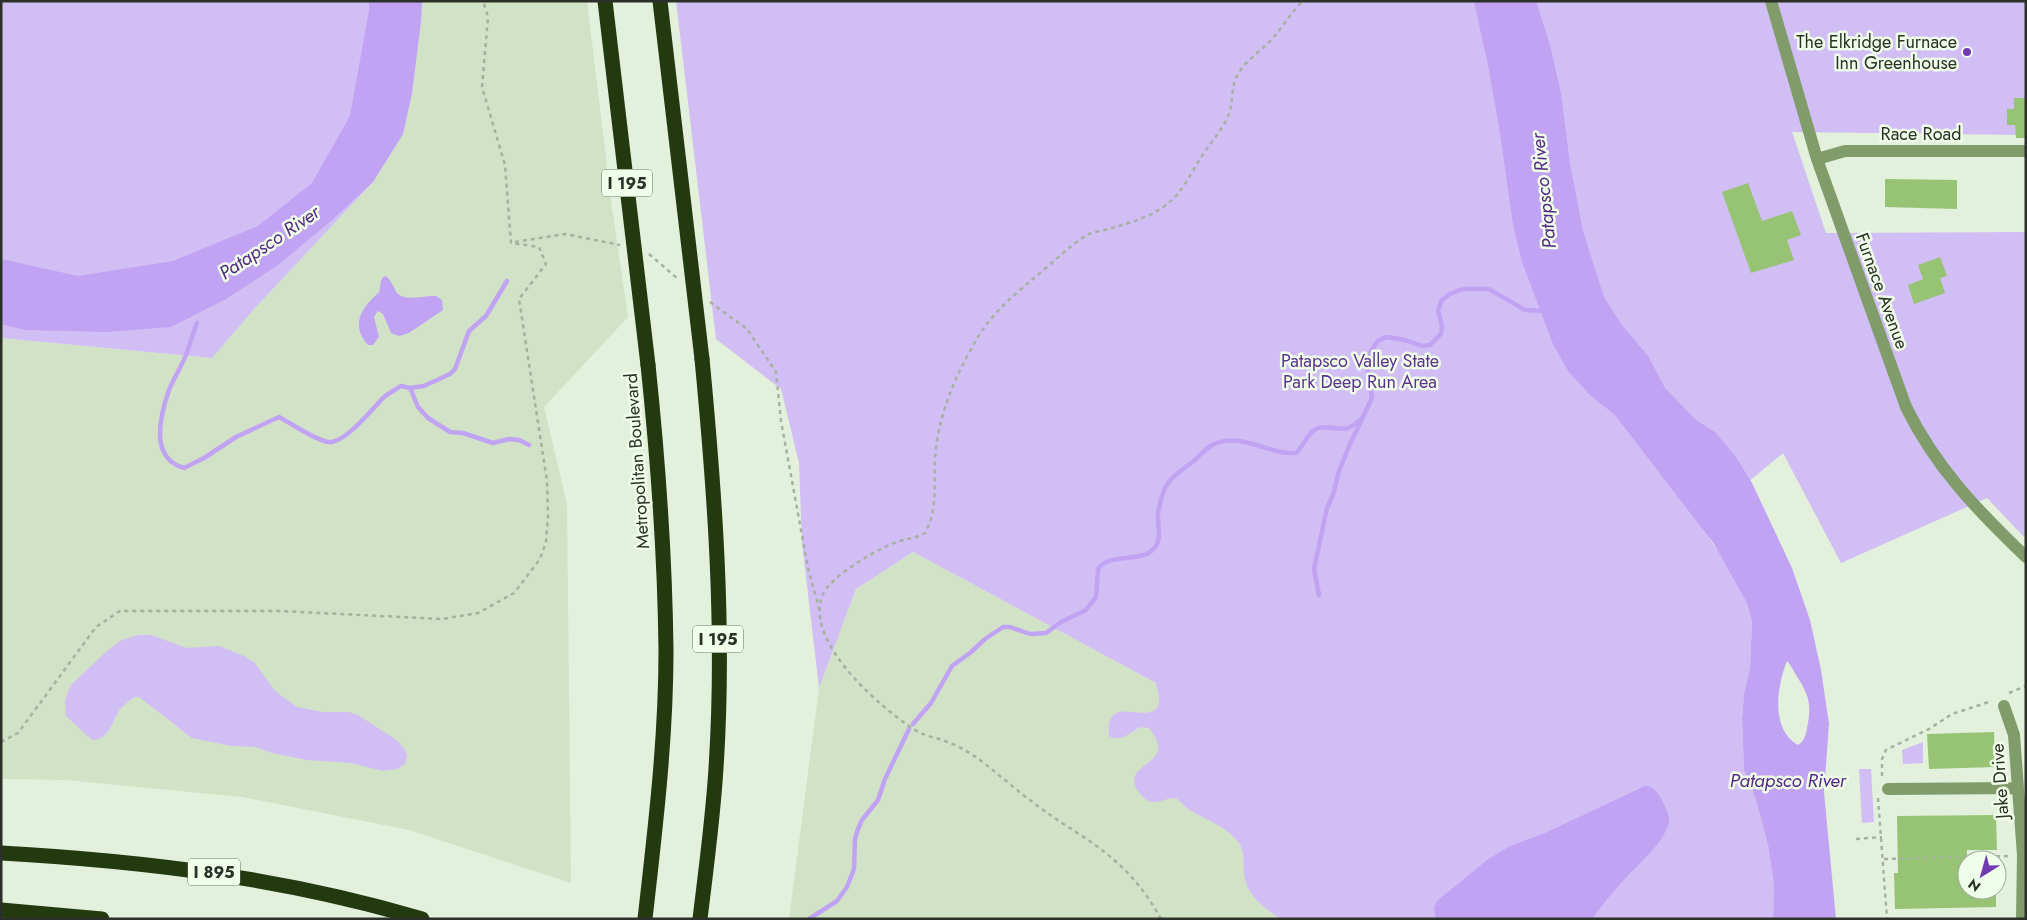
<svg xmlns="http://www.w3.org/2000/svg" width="2027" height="920" viewBox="0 0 2027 920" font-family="Jost,sans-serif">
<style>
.built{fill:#d2e2c7}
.green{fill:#d1bef5}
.water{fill:#c1a3f3;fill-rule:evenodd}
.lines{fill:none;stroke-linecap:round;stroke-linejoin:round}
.stream{stroke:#c1a3f3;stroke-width:4.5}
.building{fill:#97c375}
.path{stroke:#a6b1a0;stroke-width:2.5;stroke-dasharray:4 4;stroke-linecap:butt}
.minor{stroke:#7f9c6a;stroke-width:12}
.highway{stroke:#233910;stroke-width:15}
.highway-bridge{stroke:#233910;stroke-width:15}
.poi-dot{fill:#713bb2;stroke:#f0fde8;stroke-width:2}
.labels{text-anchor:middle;stroke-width:5;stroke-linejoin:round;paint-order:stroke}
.shield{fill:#f0fde8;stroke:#666e62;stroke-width:1}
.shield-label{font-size:16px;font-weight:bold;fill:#2b3028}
.poi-label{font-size:18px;fill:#2b3028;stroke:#f0fde8;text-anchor:end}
.street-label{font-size:18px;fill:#2b3028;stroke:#f0fde8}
.park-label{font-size:18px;fill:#5b338e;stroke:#f0fde8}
.water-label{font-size:19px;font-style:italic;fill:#542a85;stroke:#f0fde8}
</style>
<rect width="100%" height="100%" fill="#e3f0db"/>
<path class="built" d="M422,1h165l25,207 16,109 -84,90 23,97 4,379 -162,-53 -167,-33 -176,-17 -65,-1v-441l211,20 44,-51 117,-125 30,-48 9,-41 9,-72z
M913,552l328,177 84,190h-536l30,-231 37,-99z"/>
<path class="green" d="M1,1h421l-1,20 -9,72 -9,41 -30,48 -117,125 -44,51 -211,-20z
M676,1h1350v134l-234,-3 34,101 200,-1v307l-39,-41 -146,65 -58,-110 -84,70 31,46 17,34 5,19 -2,46 -6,25 -2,26 2,51 11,27 13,48 6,40 -1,34h-492c-16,-10 -36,-25 -37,-46 -1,-11 1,-21 -5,-30 -13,-18 -35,-23 -52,-35 -4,-3 -7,-7 -11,-10 -18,1 -25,12 -38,-7 -15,-22 17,-25 20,-41 1,-9 -4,-15 -9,-22l-9,-1c-11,6 -19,16 -31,9 -5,-45 40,-10 49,-30 3,-7 -1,-16 -2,-23l-243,-131 -57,37 -37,99 -17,-145 -3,-80 -18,-74 -65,-50z
M138,635h13l36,13 32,-2 25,10 11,7 20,28 22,16 26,5h26l9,3 40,26 7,9 2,6 -2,8 -8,5 -14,2 -32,-8 -44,-3 -35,-7 -17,-6 -24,-1 -39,-8 -53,-41h-5c-4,4 -9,7 -13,11 -9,12 -11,32 -29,32l-26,-24 -1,-16 6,-15 37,-35 14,-10z
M1923,742v21l-20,1 -1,-14z
M1859,769h12l3,53 -12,1z"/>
<path class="water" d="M369,1h53l-1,20 -9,72 -9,41 -30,48 -42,39 -53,44 -52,34 -55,28 -65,5 -81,-2 -24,-6v-65l77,17 95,-15 85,-35 54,-43 38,-67 19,-106z
M1474,1h62l14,44 11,49 9,70 13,67 21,66 17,27 27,32 17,32 31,32 19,12 21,25 16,26 40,85 18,52 11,50 8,54 -5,68 12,127h-63l1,-34 -6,-40 -13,-48 -11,-27 -2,-51 2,-26 6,-25 2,-46 -5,-19 -33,-59 -99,-129 -25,-20 -22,-24 -15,-27 -31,-82 -9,-37 -13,-92 -11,-63zM1787,661c4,4 6,9 9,14 13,20 16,29 11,53 -1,7 -3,13 -9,17 -28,-16 -21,-59 -11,-84z
M386,276c6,5 7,11 11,17 9,9 27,2 39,3l6,4 1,10 -34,23 -10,3 -8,-3 -8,-19 -5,-3 -4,6 5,20 -6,8h-5c-14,-15 -11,-31 3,-45 2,-3 6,-5 8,-8 2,-6 0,-9 4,-15z
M1645,786c9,0 13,7 17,14 3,7 8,14 7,22 -4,20 -32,43 -45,58 -12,12 -22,26 -32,39h-156l-2,-11 3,-7 50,-41 23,-14 35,-13z"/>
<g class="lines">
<path class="stream" d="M197,323c-4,10 -7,21 -11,32 -5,12 -12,23 -17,35 -9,26 -20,68 15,78l20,-10 32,-21 43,-20c13,7 36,23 49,25 16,3 45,-34 56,-45 5,-4 11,-7 17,-11l9,2 14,-2 26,-12 5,-5 14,-38 17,-15 21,-35
M410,388l8,19 10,11 22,14 13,1 30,10 16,-4 10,1 10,5
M1319,595l-5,-26 13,-61 6,-13 6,-24 11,-27 22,-46 -5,-33 2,-11 9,-13 8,-4 19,3 17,6 8,-1 11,-11 1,-8 -4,-16 4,-10 8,-6 13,-5h26l36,21 20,1
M913,724l18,-21 21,-37 18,-13 15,-14 18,-12h7l20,7 16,-1 15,-11 25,-12 10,-13 2,-28c12,-18 46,-4 58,-23 6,-10 1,-22 2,-33 1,-8 4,-16 6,-23 4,-11 20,-22 30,-29 6,-6 12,-13 20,-17 30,-12 54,11 82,9 8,-7 10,-19 20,-24 10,-5 22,2 32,-1 5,-2 9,-6 14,-9
M809,919l28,-18 10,-14 7,-18 1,-30 3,-10 4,-9 16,-20 7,-21 24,-50"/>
</g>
<path class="building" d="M2014,98h12v40h-10l-1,-13h-8v-16h7z
M1885,179l72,1v29l-72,-2z
M1748,183l14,38 30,-10 9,24 -14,5 7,20 -43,13 -29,-81z
M1940,257l7,19 -7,2 5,15 -31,11 -6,-19 15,-6 -5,-14z
M1994,732l1,35 -66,2 -2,-35z
M1996,815l1,35h-30v40h29v17l-101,2 -1,-36h4l-1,-57z"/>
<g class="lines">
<path class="path" d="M515,242l50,-8 55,11
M649,254l28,24
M710,302l37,27 29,43 5,49 27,147 12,44
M2009,693l17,-7
M1,742l17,-9 78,-106 24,-16h160l162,8 36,-6 36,-20 26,-34 6,-17 2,-27 -1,-34 -28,-182 27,-35 -7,-17 -28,-4 -6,-78 -23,-78 6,-70 -5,-16
M1882,776v-17l4,-9 43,-21 23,-15 40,-13
M1878,798l9,121
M1856,839l26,-2
M1884,859l126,-3
M1161,919c-12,-22 -28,-43 -47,-59 -21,-19 -46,-32 -68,-48 -23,-16 -44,-35 -66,-52 -10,-7 -21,-14 -33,-18 -11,-5 -21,-5 -32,-12 -33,-21 -113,-89 -92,-136 9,-19 57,-47 77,-53 9,-3 17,-3 25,-8 15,-26 7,-56 11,-85 5,-37 17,-66 35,-99 20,-38 45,-55 76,-82 14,-12 27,-25 42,-33 8,-3 18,-4 26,-7 21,-6 44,-13 60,-30 12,-13 19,-30 29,-44 9,-14 21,-26 26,-42 3,-12 1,-26 8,-37 8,-14 23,-23 34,-35 11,-12 19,-27 31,-38"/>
<path class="minor" d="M1771,1l46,158 89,248c30,61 71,103 120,150
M1817,159l28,-8h181
M2004,706l10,29 9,120 -1,64
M1888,789l130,-1"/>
<path class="highway" d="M1,853c143,8 283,25 421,66
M1,910l101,9
M645,919c10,-89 21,-178 21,-268 -1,-95 -8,-191 -18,-286
M700,919c6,-50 13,-101 16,-151 9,-136 -1,-273 -14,-409"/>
<path class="highway-bridge" d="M605,1l43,364
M660,1l42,358"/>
</g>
<circle class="poi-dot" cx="1967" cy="52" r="5"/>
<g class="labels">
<g class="shield">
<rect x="602" y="169.5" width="50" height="27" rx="4"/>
<rect x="693" y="625.5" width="50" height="27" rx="4"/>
<rect x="188" y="858.5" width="52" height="27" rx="4"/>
</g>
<g class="shield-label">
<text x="627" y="189">I 195</text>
<text x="718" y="645">I 195</text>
<text x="214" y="878">I 895</text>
</g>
<g class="poi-label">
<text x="1957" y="48">The Elkridge Furnace<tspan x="1957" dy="21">Inn Greenhouse</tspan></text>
</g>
<g class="street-label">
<text x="1921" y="140">Race Road</text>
<text transform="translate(1882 291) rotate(70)" y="6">Furnace Avenue</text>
<text transform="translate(637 461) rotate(-94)" y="6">Metropolitan Boulevard</text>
<text transform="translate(2000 781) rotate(-94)" y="6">Jake Drive</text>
</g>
<g class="park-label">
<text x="1360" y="367">Patapsco Valley State<tspan x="1360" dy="21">Park Deep Run Area</tspan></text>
</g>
<g class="water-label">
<text transform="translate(1543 191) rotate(-96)" y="7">Patapsco River</text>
<text transform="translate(269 242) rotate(-34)" y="7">Patapsco River</text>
<text x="1788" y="787">Patapsco River</text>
</g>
</g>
<rect width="2027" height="920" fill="none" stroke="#2b3028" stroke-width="5"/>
<g transform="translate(1982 875) rotate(217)"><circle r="24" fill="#f0fde8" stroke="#a1ab9b"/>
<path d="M0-4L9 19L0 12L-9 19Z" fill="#713bb2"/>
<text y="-8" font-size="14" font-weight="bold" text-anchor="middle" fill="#2b3028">N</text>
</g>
</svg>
